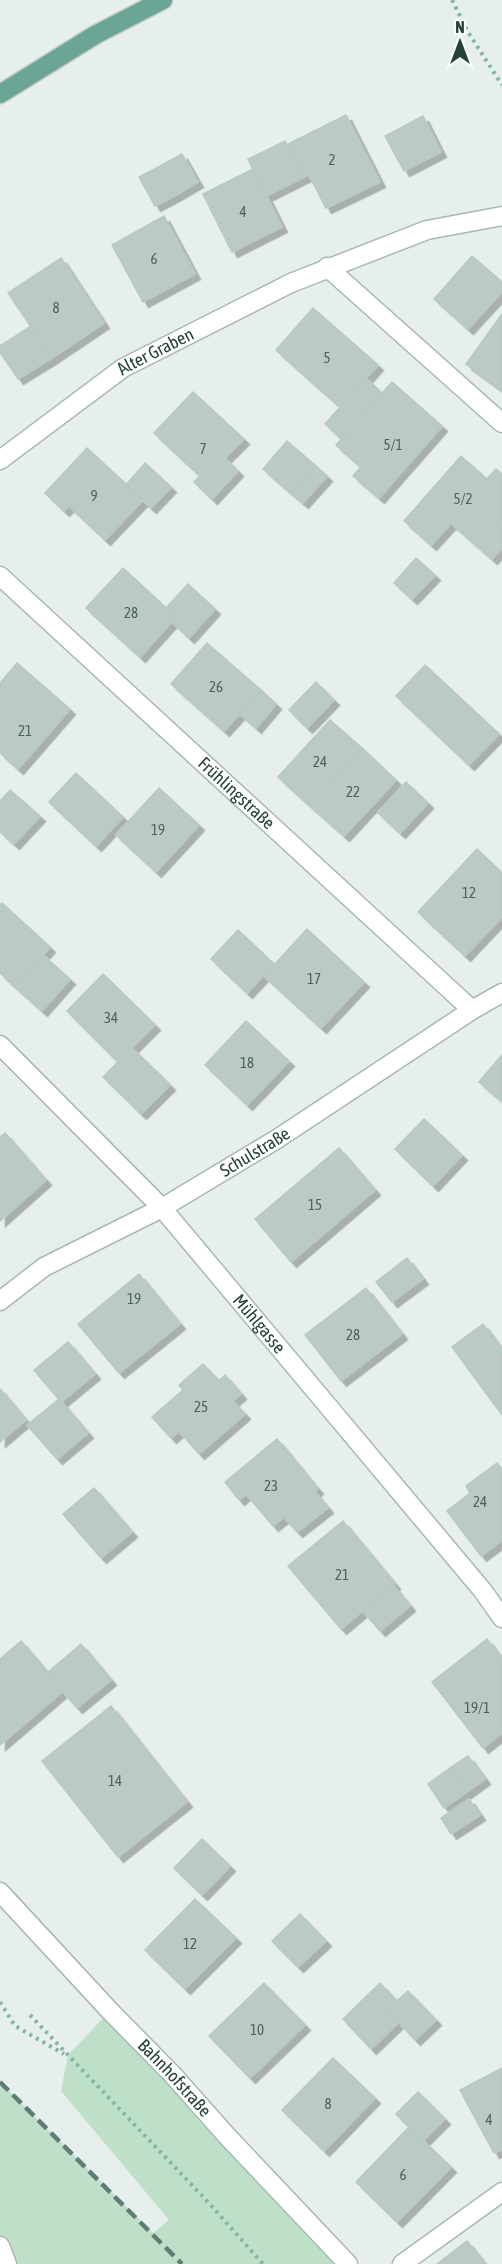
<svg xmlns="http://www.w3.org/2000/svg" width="502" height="2264" viewBox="0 0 502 2264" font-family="'Asap Condensed',sans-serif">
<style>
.green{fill:#bfe0c8}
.building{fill:#bbcac4;stroke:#b8c9c2;stroke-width:1.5;filter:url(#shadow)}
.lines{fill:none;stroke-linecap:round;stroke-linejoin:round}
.service-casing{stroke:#a8b8b2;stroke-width:21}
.minor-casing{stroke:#a8b8b2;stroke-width:21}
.primary-casing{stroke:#c2cac8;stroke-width:21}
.path{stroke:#86b3a5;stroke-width:4;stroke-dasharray:3 4.5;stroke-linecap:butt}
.service{stroke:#fff;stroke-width:18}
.minor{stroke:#fff;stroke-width:18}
.primary{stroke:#6aa596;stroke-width:18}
.rail{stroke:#5f7d75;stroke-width:4.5;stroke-dasharray:12 6;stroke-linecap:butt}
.labels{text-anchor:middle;stroke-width:5;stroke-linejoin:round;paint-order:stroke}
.number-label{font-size:15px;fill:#4a645c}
.street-label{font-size:18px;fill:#24423a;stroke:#f7fbf9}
</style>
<defs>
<filter id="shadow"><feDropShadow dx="5.5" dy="5.5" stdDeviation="0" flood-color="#0004"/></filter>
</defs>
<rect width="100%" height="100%" fill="#e6efeb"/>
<path class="green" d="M110,2011l238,253h-341l-7,-18v-164l153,151 16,-13 -108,-129 7,-36z"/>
<path class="building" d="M346,115l34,67 -54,26 -17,-33 -5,2 -16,-33z
M423,116l18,36 -37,19 -19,-35z
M285,141l19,36 -18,9 -19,-36z
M267,150l19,36 -20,10 -18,-37z
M182,154l16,28 -22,13 -16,-29z
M160,166l16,29 -21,11 -16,-29z
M253,169l29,58 -50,25 -29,-58z
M164,216l31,58 -52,28 -31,-57z
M472,256l30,26v10l-34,37 -34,-30z
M61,258l43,65 -52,35 -44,-65z
M313,308l65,57 -38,42 -64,-57z
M502,314v76l-36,-26z
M31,326l21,32 -34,21 -18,-27v-6z
M366,378l16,15 -40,46 -17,-15z
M392,382l50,44 -63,72 -26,-22 18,-21 -25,-21z
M193,392l51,47 -19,19 13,13 -26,28 -18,-17 6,-6 -46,-43z
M346,434l25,21 -10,12 -25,-22z
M287,441l29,25 -24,28 -29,-25z
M87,448l56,52 -38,40 -36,-34 -5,5 -19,-18z
M461,456l26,23 9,-10 6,5v45l-25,27 -26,-23 -20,22 -27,-24z
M145,463l26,24 -20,21 -25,-23z
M316,466l11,10 -24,27 -11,-9z
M502,519v29l-10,11 -15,-13z
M416,558l19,17 -23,24 -18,-16z
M123,568l53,49 -36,40 -54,-49z
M188,584l27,25 -26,29 -17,-16 4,-5 -10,-9z
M207,643l54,47 -37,41 -53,-47z
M17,663l53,46 -52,60 -18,-16v-70z
M425,665l74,69 -30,31 -73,-69z
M316,682l18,18 -27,28 -18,-18z
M261,690l15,14 -20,24 -17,-15z
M330,720l32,28 -53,57 -31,-28z
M362,748l34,32 -52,56 -35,-31z
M76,773l47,44 -27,29 -47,-44z
M406,782l22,21 -28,30 -22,-20z
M159,788l40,37 -43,47 -40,-37z
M10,790l30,26 -26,28 -14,-12v-31z
M477,849l25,24v44l-37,39 -47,-44z
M2,903l48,44 -36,39 -14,-13v-68z
M307,929l57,53 -43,46 -57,-52z
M238,930l36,34 -27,29 -36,-34z
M43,955l27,24 -28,32 -28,-25z
M103,974l52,51 -37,37 -51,-51z
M246,1021l43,40 -42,44 -42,-40z
M132,1048l24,23 -29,29 -24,-23z
M502,1055v46l-23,-19z
M156,1071l14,14 -29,29 -14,-14z
M424,1119l38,36 -29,31 -38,-37z
M5,1133l41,47 -46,41v-84z
M339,1148l36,42 -84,72 -36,-43z
M407,1258l16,21 -31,23 -16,-20z
M139,1274l41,50 -61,49 -41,-49z
M366,1288l36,46 -61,47 -36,-46z
M483,1324l19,26v65l-50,-68z
M68,1342l27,32 -34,28 -27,-32z
M203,1364l16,17 6,-6 16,19 -8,7 12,13 -46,40 -20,-23 -8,7 -19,-21 31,-27 -4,-5z
M0,1389l26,31 -26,22z
M59,1399l29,34 -31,26 -30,-34z
M277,1439l41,50 -45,37 -27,-32 -7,6 -14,-18z
M497,1463l5,6v71l-21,16 -34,-45 23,-18 -4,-7z
M94,1488l38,44 -31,26 -38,-44z
M315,1492l13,16 -31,24 -13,-15z
M343,1521l52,63 -54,45 -53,-63z
M393,1585l17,21 -30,25 -17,-20z
M487,1639l15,20v74l-19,15 -51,-66z
M21,1641l42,50 -63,54v-86z
M81,1644l30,36 -34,28 -30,-35z
M111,1706l76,96 -69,55 -76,-96z
M468,1756l17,23 -18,13 -17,-24z
M450,1768l17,24 -23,16 -16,-24z
M469,1799l11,16 -29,19 -10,-16z
M202,1839l28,27 -28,29 -28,-27z
M195,1899l41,39 -51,51 -40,-39z
M300,1914l26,27 -28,26 -26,-26z
M264,1983l41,42 -55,53 -41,-42z
M380,1983l17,18 -10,9 11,13 -27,26 -28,-30z
M408,1991l28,29 -21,20 -28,-30z
M333,2058l42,40 -51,53 -42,-41z
M502,2068v81l-8,4 -34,-63z
M418,2092l27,27 -22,22 -27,-27z
M409,2127l42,40 -54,55 -41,-40z
M467,2241l18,23h-48z"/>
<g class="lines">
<g class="service-casing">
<path id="service" d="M327,267l175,156"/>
</g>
<g class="minor-casing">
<g id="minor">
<path id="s1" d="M0,460l123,-92 168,-85 136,-53 75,-14"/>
<path id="s2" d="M0,576l472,434"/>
<path id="s3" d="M0,1045l162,163 321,383 19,27"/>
<path id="s4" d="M0,1301l44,-34 118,-59 115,-69 195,-129 30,-17"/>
<path id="s5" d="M0,1892l110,119 62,63 55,62 121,128"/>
<path d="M0,2246l7,18"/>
<path d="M402,2264l100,-72"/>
</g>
</g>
<g class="primary-casing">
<path id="primary" d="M0,94l95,-59 68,-35"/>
</g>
<path class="path" d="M452,0l16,32 34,53
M0,2002l15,24 49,28
M30,2015l178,187 55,62"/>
<use href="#service" class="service"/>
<use href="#minor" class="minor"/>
<use href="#primary" class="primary"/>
<path class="rail" d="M0,2082l182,182"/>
</g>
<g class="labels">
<g class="number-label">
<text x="332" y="165">2</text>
<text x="243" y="217">4</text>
<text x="154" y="264">6</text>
<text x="56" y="313">8</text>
<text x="327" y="363">5</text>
<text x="393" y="450">5/1</text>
<text x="203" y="454">7</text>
<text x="94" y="501">9</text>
<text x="463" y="504">5/2</text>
<text x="131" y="618">28</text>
<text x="216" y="692">26</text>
<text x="25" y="736">21</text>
<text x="320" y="767">24</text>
<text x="353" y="797">22</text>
<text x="158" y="835">19</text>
<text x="469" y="898">12</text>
<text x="314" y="984">17</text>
<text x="111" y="1023">34</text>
<text x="247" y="1068">18</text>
<text x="315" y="1210">15</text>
<text x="134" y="1304">19</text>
<text x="353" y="1340">28</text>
<text x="201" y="1412">25</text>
<text x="271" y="1491">23</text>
<text x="480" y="1507">24</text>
<text x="342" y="1580">21</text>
<text x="477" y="1713">19/1</text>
<text x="115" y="1786">14</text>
<text x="190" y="1949">12</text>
<text x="257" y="2035">10</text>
<text x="328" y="2109">8</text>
<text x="489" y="2125">4</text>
<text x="403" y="2180">6</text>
</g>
<g class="street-label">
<text dy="6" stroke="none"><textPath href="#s1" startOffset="190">Alter Graben</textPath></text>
<text dy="6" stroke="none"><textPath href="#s2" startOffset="321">Frühlingstraße</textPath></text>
<text dy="6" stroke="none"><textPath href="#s4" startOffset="296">Schulstraße</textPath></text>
<text dy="6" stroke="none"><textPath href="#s3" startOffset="381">Mühlgasse</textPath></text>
<text dy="6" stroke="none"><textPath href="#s5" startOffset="255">Bahnhofstraße</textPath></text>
</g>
</g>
<g transform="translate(460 42)" stroke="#f7fbf9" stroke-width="4.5" paint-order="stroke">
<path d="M0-4.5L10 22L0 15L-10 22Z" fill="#24423a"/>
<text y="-9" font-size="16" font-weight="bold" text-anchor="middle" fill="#24423a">N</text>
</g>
</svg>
